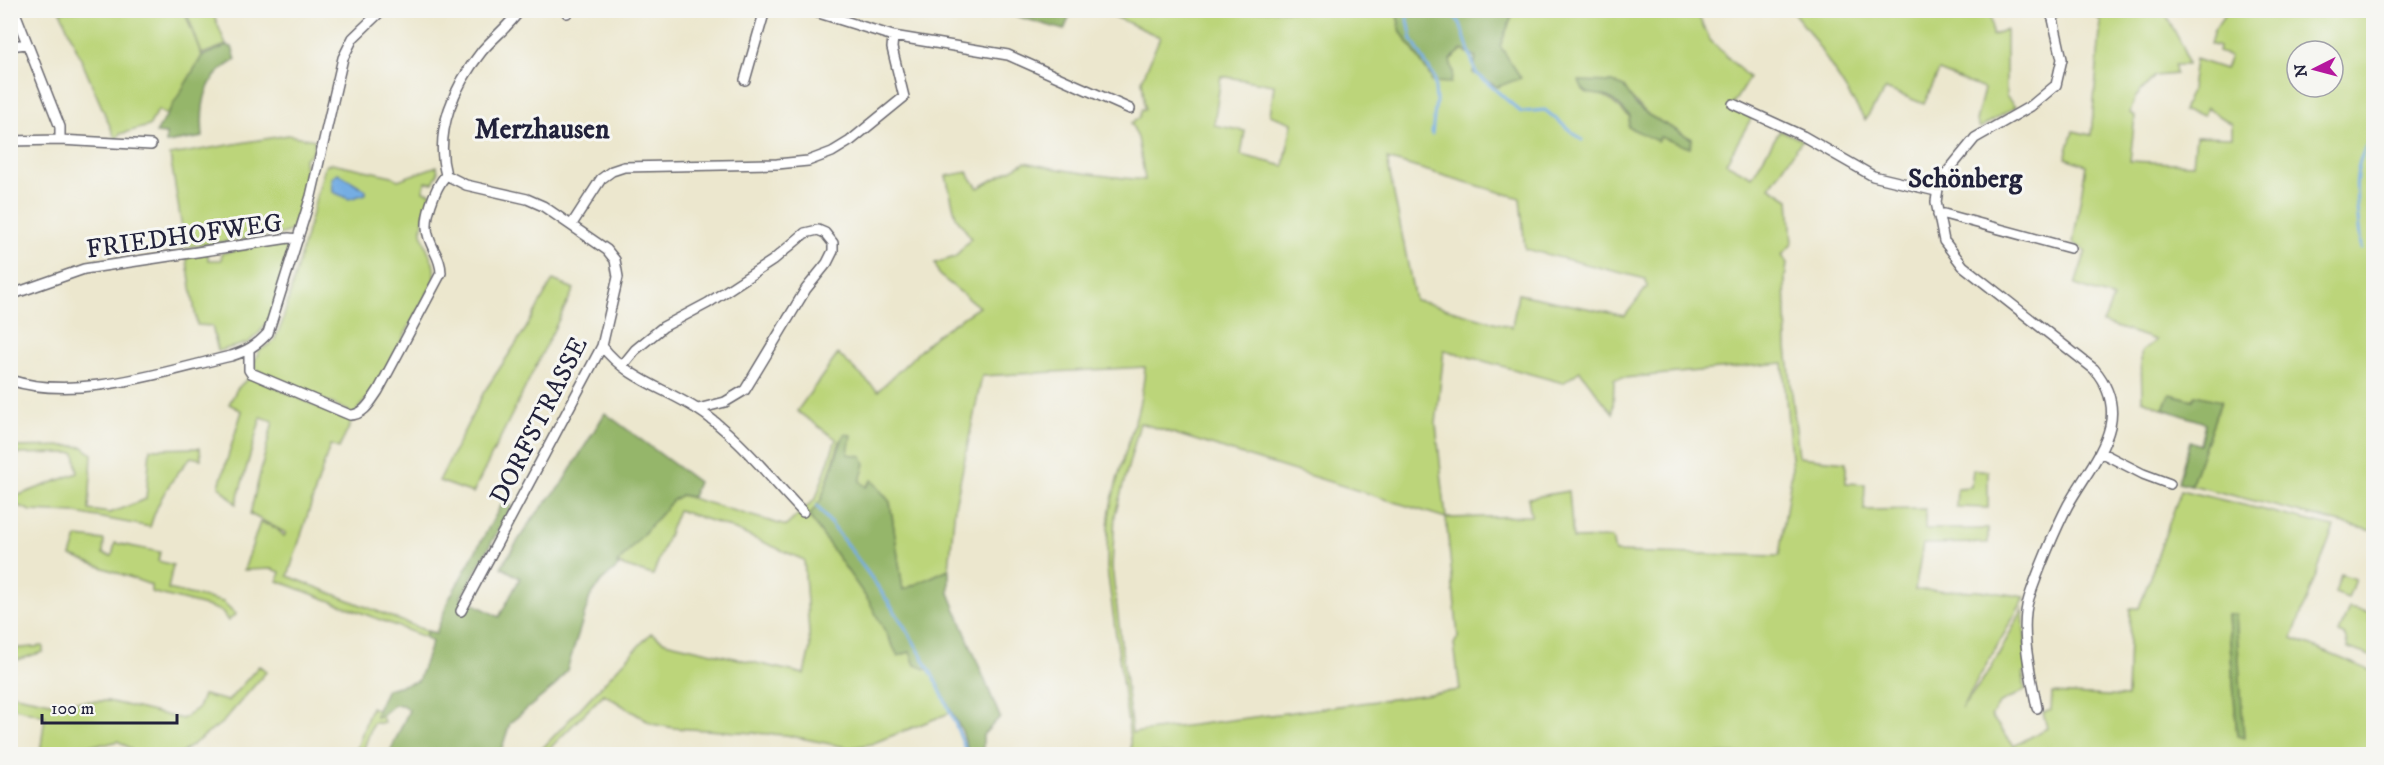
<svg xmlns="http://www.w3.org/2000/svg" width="2384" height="765" viewBox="0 0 2384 765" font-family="'IM FELL DW Pica',serif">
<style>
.green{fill:#bcd57a;stroke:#6f7c5a;stroke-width:1.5;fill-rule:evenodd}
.forest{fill:#95b66a;stroke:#5c6c52;stroke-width:1.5}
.water{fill:#74ade3;stroke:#4b688f;stroke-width:1.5}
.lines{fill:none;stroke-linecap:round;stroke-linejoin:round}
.stream{stroke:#74ade3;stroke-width:3}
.minor-casing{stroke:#69676e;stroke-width:12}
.minor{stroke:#fff;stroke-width:9}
.labels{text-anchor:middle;stroke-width:6;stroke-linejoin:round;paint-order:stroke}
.street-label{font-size:26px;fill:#22223b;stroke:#f6f6f2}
.neighbourhood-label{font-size:27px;font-weight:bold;fill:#22223b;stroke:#f6f6f2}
.quarter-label{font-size:28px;font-weight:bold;fill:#22223b;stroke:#f6f6f2}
</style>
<rect width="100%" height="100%" fill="#f6f6f2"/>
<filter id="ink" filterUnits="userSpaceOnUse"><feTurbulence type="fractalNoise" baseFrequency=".0167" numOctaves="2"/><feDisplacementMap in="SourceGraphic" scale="12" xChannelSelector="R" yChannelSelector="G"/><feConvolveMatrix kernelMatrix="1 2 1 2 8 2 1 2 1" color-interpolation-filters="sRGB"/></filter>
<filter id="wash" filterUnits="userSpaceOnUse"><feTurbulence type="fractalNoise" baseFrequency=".008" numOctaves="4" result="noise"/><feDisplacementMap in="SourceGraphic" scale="24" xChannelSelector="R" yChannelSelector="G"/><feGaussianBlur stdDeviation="1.35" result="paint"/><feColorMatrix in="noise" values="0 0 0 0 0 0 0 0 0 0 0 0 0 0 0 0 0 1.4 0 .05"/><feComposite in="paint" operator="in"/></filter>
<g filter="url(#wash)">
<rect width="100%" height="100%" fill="#ece7ce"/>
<path class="green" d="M1100,10l296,1 5,21 30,45 22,-5 -3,-12 12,-10 14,7 -3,16 24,14 23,-9 -20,-32 12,-29 -10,-6h194l14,29 39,38 -16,26 19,13 -26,46 26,14 28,-47 22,10 -32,47 19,12 3,45 -10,11 5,9 -2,15 2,68 12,110 47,5v21l19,1 -1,26 61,-1v20h63v14l-65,1 -8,46 72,1 38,6 -64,112 29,-39 33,-61 4,62 -4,2 2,17 -26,14 -8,12 23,30 33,-18 -4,-15 8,-3 1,-17 75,4 3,-89h9l42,-118 153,37 -42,111 82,34 -1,82h-1241l-25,-185c0,-20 0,-40 3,-59 9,-49 32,-94 35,-143l-163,9 -27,130 -6,63 -46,21 -13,-88 -18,-22 -6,7 -7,-6 -19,-40 -19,59 -12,16 62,87 27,52 12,-4 5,14 14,5 23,42 -81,32 -21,4 -64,-13 -112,-7 -22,-4 -48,-30 -60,60h-7l114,-121 14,9 139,32 6,-26 -6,-88 -78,-34 -48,-16 -25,65 -36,-11 56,-64 8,-5 105,31 30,-28 20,-59 -39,-28 41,-57 40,37 58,-56 43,-28 -40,-32 -4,-12 20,-6 16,-19 -15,-21 -10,-41 21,-4 11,16 47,-26c40,10 79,14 120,18l-7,-42 -7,-15 8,-5 3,-9h3l-3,-29 18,-43zM1221,76l53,9 -4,30 22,8 -8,43 -43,-11 4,-24 -31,-6zM1605,96l25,1 20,19 42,23 -2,9 -31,-12 -2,4zM1387,159l133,39 5,51 121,30 1,8 -22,29 -107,-22 -6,33 -97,-27zM1444,350l119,33 17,-12 33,43 1,-35 169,-16 9,107 -13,86 -164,-4 -3,-14 -39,1 -4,-48 -41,7 3,18 -85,2 -10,-94zM1140,423l306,95 12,119 -4,7 6,46 -328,43 -20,-166 3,-52zM2228,615h8l1,121z
M60,11h124l18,45 -34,60 -10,-6 -9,16 -29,8 -4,6z
M186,11h33l-6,2 13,32 -24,9z
M1792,11h199l1,25 14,-7v67l9,11 -35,21 -4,-7 8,-32 -45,-18 -15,33 -38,-15 -21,31 -55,-87z
M2089,11h75l19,36 4,18h-12l1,9 -21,2 -20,22 -5,15 5,3 -5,45 63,3 3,-28 36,1v-13l-25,-16 -3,7 -21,-4 8,-21 4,-31 30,10 5,-13 -12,-4 1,-5 -9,-3 4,-14 13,-19h146v520l-182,-46 30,-84 -28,-1 -23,-6 -6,15 -22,-9 -1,-48 15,-12 -53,-17 10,-25 -38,-13 11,-34 -13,-8 13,-78 -21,-7 8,-27 18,4 10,-114zM2297,51h36v36h-36z
M288,135l27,5 -2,12 -9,7 2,27 -14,44 -10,4 -97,13 -15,-92z
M332,163l60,13 6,4 39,-14 1,7 -5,10 -8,-1 -2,9 8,2c-3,12 -10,27 -9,39 3,20 17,30 11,51l-58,106 -17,20 -19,39 -9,-3 -42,131 139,55 -2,6 -147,-56 2,-9 -8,-3 -28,1 16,-48 16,6 8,8 2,-3 -36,-19 23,-93 -12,-4 -25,87 -17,-18 23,-75 -13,-7 8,-15 9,-9 7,-3 92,42 4,-8 -93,-41 -2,-7 5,-12 15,-10 8,-18 43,-157z
M282,242l10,3 -23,74 -9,13 -12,11 -30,8 -6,-25 -15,-1 -11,-70 22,-2v7h13l1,-7z
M553,280l21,9 -101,204 -34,-12 45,-89 41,-62z
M74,446l9,1 9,7 -3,56 21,3 36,-14 4,-50 50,-1 1,11 -10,-2c-20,23 -32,40 -41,70l-74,-14 -45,-2 -20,-8v-5l67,-25 -3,-20 -64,1v-7z
M1973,469l15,2v37l-32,-1 1,-19 14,-1z
M77,537l27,3 -1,14 9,2 3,-13 45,9 -2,9 15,4 -5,24 55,13 13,12 -8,7 -6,-9 -9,-4 -62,-16v-7l-80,-29z
M2341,574l14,5 -7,19 -13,-5z
M2349,608l22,5 -2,7 4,2v35l-25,-9 -3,-12 -6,-3z
M43,646v6l-32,10v-13z
M259,666l8,5 -44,51 -43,32h-52l3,-5 -13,-8 -11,3 -35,2 -9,8h-23l5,-38 -34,-9v-13l39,8 58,-1 74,18 16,-11 5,-13 25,6z
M371,707l6,3 -1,6 6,-1 2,8h-11l-11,31h-7z"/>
<path class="forest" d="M1396,10l106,1 10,5 -12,30 21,32 -24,9 -24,-14 3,-16 -14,-7 -12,10 3,12 -2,11 -20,-1v-5l-30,-45z
M999,11l73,-1v1l-8,19z
M226,46l6,1 4,13c-32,16 -36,44 -33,77l-37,6v-9l-10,-1 46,-77z
M1579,81l34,1 11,5 11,17 15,12 42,23 -2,9 -30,-11 -3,4 -29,-14 2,-11c-7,-6 -15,-16 -23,-19 -14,-5 -23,1 -28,-16z
M2170,394l23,6 2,-5 26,6 -30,84 -13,-3 12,-41 10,4 5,-22 -41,-14z
M605,413l93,69 -6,15 -11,-2 -8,5 -56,64 2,2 -18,16 -11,15 -23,73 -12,16 -45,37 -10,31h-111l20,-44 -7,-5h-8l-12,10 -6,2 1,-7 10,-21 31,-8 14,-39 -7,-5 2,-6 9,2 13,-34 54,-97 9,4 -51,91 38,20 21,-39 -19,-11 31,-48 29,-34z
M844,434l7,1 -3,19 14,2 3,8 -5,17 6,6 6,-7 18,22 13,88 46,-21v24l51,124 -17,18v19h-14l-7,-23 -33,-61 -14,-5 -5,-13 -12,4 -28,-53 -61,-87 12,-16z
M2236,614l8,124 -7,-2 -9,-121z"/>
<path class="water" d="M338,173l28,17v4l-17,5 -16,-7 -1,-14z"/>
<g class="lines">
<path class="stream" d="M1406,10l6,30 22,37 2,24 -4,33
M1437,10l18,7 5,6 16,50 45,39 24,-2 37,30
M2371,10l3,2
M2361,248c-2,-33 -15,-85 13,-110
M817,506c63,80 116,152 150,248"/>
</g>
</g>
<g filter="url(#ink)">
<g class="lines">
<g class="minor-casing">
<path id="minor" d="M14,10l46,117v13
M565,10l2,3
M809,10l84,26 115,19 122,54
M2052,17l11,-7
M10,46l16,-2
M745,80l20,-70
M1733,104l70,32 70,40 63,15
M10,141l50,-1 91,5
M1938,215l6,-1 126,34
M572,224l29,-45 11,-8 12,-4 153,-3 31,-3 24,-9 18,-11 54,-44 -12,-49 1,-12
M10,295l74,-26 205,-31 9,1
M602,346c24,32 62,42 95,63 37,23 76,72 106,103
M249,350v20l2,3 99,42c14,0 21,-14 28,-24l63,-118c0,-14 -8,-22 -12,-35 -7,-18 6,-50 17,-63
M622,366l13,-16 28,-23 45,-24 64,-42 33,-28 13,-3 7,3 8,10v8l-6,12 -21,26 -61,101 -20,12 -27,7
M10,380c67,22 155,-9 221,-24 16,-5 25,-10 37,-23l43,-137 32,-138 10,-20 29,-28
M2102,453l41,21 27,10
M461,611l141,-265 16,-69 -3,-17 -8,-10 -64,-44 -16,-7 -61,-14 -20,-10c-12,-44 8,-89 36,-124 12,-14 27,-25 38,-41
M2037,708c-6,-32 -18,-79 -8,-110 9,-27 26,-68 39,-93 25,-45 68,-86 26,-136l-131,-103 -19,-25 -8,-39 3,-20 36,-44 56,-32 25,-21 6,-26 -11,-49"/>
</g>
<use href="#minor" class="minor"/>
</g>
</g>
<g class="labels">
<g class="street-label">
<text transform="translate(184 235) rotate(-8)" y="9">FRIEDHOFWEG</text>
<text transform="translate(538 420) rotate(-63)" y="9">DORFSTRASSE</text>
</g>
<g class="neighbourhood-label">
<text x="1965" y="187">Schönberg</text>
</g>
<g class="quarter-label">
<text x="542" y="138">Merzhausen</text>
</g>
</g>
<rect width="2384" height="765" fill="none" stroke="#f6f6f2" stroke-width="36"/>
<g transform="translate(2315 69) rotate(264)"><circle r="28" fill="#f6f6f2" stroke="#a1a1a9" stroke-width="1.5"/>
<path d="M0-4.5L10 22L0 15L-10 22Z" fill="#b5179e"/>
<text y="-9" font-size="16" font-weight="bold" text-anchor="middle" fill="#22223b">N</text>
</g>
<path d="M42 714v9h135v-9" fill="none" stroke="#22223b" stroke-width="3"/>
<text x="51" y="714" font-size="18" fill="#22223b" stroke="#f6f6f2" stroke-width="4.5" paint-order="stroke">100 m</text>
</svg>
